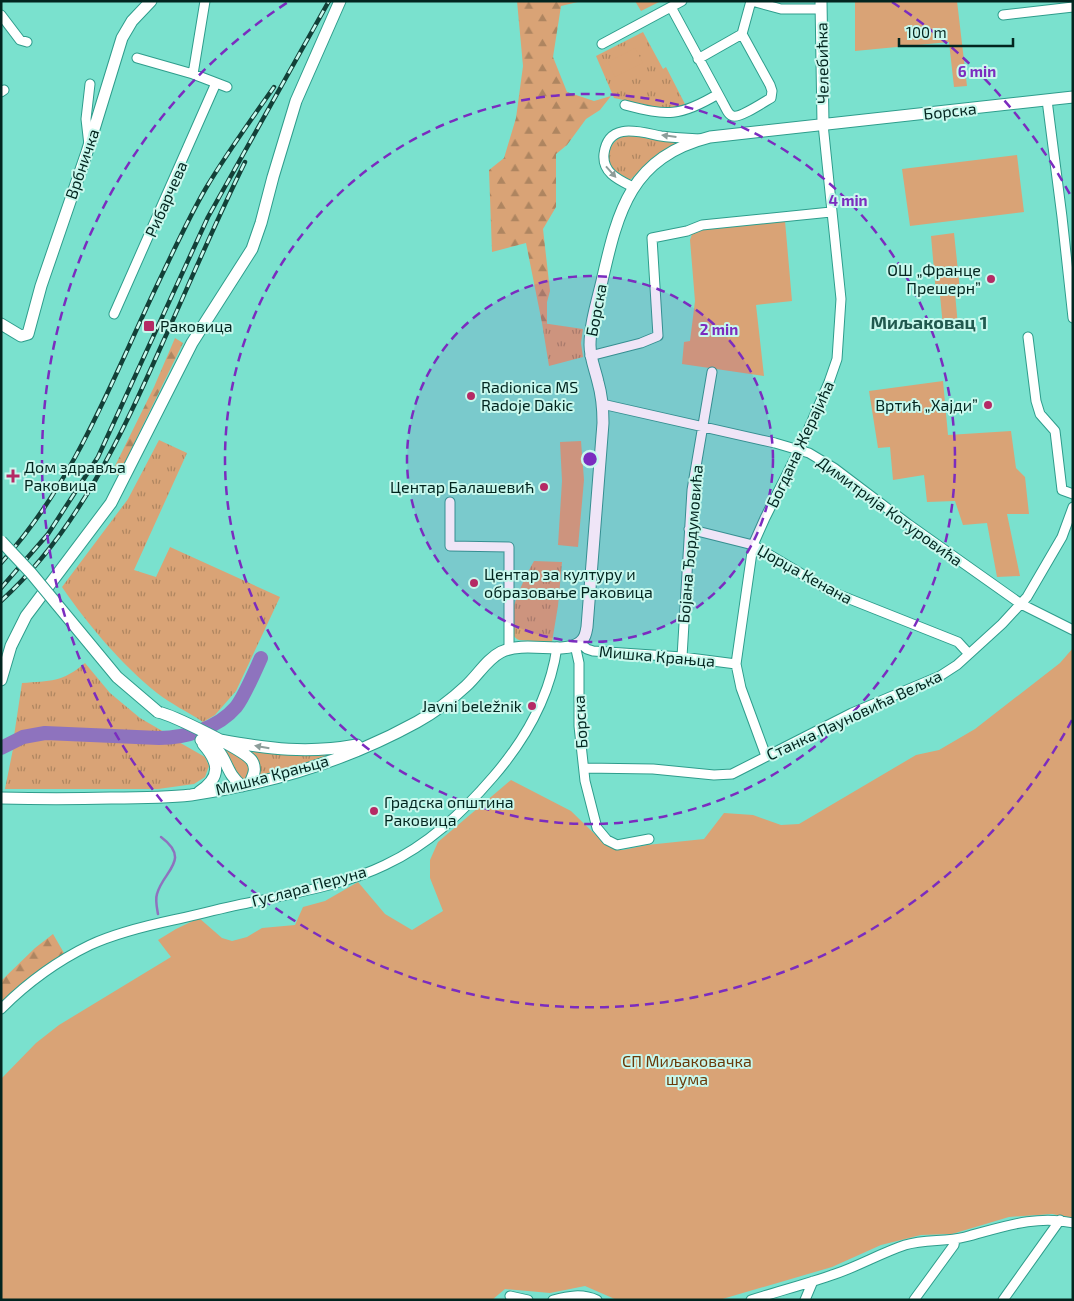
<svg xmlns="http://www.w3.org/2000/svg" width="1074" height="1301" viewBox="0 0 1074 1301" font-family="'Exo 2',sans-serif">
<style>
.grass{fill:url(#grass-tufts)}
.forest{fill:url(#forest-firs)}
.park{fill:#d9a376}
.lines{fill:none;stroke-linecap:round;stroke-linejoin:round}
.stream{stroke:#8e73be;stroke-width:2.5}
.river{stroke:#8e73be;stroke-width:14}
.street-casing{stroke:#2e9d8c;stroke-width:11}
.secondary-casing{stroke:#2e9d8c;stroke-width:13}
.street{stroke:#fff;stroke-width:9}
.secondary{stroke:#fff;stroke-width:11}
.rail-casing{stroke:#134038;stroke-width:4.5}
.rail{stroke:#c8f8ed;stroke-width:2.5;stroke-dasharray:8;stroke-linecap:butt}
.secondary-bridge-casing{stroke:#2e9d8c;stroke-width:13;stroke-linecap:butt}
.secondary-bridge{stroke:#fff;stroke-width:11}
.oneway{fill:#8d9d9a}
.ring{fill:none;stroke:#7b2cbf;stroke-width:2.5;stroke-dasharray:9 6}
.poi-dot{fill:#b52a65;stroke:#c8f8ed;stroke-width:2}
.labels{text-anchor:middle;stroke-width:4;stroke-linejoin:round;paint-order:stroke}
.street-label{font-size:16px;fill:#02251f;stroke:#c8f8ed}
.poi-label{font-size:16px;fill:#02251f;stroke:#c8f8ed;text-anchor:start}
.park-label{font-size:16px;fill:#693a0a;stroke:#c8f8ed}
.neighbourhood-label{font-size:18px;font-weight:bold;fill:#20584e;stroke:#c8f8ed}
.centre{fill:#7b2cbf;stroke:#c8f8ed;stroke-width:2.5}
.ring-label{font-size:15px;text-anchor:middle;font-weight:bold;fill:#7b2cbf;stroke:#c8f8ed;stroke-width:4;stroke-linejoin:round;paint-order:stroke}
</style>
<defs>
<pattern id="grass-tufts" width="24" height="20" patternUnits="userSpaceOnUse" patternTransform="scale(1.25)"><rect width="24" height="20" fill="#d9a376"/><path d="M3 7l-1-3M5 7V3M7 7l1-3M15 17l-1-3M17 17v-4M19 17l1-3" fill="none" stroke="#ae8560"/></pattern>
<pattern id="forest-firs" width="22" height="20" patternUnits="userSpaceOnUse" patternTransform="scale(1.25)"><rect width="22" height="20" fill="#d9a376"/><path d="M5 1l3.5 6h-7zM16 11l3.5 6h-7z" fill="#ae8560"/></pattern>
</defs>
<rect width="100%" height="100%" fill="#7ae1ce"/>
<path class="grass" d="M643,32l20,37 3,-2 20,39c-12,2 -24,3 -36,1 -13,-2 -23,-7 -36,-9l-18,-42z
M624,135c18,1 34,7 52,7v1l-20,12 -26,25c-6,-4 -13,-7 -17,-12 -11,-13 -1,-27 11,-33z
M542,323l41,6 -2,14 2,14 -34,9z
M159,440l28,13 -53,117 22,7 14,-30 110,50 -44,94 -21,24 -12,7c-15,-10 -32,-18 -46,-29 -36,-29 -69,-68 -95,-106l66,-88z
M534,561l28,1 -4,44 -6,36 -33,-2c-22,-10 7,-65 15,-79z
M85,663l25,30 30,25 31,18c-50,-2 -108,-10 -157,0l8,-53c28,-2 41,-1 63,-20z
M46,735l131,6 28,16 4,9 -4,11 -11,7 -36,5h-153l9,-45 10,-4z
M220,744l31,21v10l-6,5 -6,-1z
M249,748l79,6 -6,4 -63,18c0,-9 -2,-19 -10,-25z"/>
<path class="forest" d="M517,1h65l-21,5 -8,51 14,35 27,9 17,-5 -11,14 -14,9 -19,26 -11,9v53l-13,22 7,62 -3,11v22l-5,-1 -16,-80 -34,9 -3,-82 15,-12 12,-40 7,-52z
M175,338l8,5 -65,133 -5,-6 41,-83z
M53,934l11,19 -52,39 -11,11v-22l34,-33z"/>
<path class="park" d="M635,1h26l-20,10z
M855,1h102l10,85 -13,1 -5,-45 -94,9z
M635,48l8,15 -28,14 -7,-15z
M1017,155l7,57 -114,14 -8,-57z
M785,221l7,80 -36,4 8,71 -82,-12 2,-22 6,-1 5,-40 -5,-61 2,-6 5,-4z
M954,233l6,57 -24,3 -5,-57z
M955,293l3,33 -15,1 -3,-32z
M943,381l5,54 63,-4 5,37 9,9 4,37h-22l13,62 -23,1 -10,-54 -24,2 -8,-24 -28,1 -3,-27 -31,5 -3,-33 -12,1 -9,-57z
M581,441l3,39 -6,67 -20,-2 4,-64 -2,-39z
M1073,648v570l-21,-4 -43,3 -57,17 -31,1 -40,10 -49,22 -113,33h-102l-32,-14 -35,7 -45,-4 -13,11h-491v-221l35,-36 23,-18 112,-68 -13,-17 18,-11 23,-11 23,20 10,3 15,-4 15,-9 33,-3 8,-18 22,-6 33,-19 27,32 27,16 31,-19 -13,-33v-18l8,-18 73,-62 60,31 34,33 11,6h7l24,-5 57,-6 20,-26 29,2 28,10 18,-1 117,-69 23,-5 36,-21 85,-66z"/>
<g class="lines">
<path class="stream" d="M158,914c-1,-6 -3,-14 -1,-20 6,-23 35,-34 4,-57"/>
<path class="river" d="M1,748l22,-11 22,-4 114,5c27,0 59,-10 77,-31 8,-10 19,-36 25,-49"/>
<g class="street-casing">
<path id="street" d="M752,1l29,8h40
M671,7l52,96c3,5 5,12 10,13 7,2 31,-14 38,-18l1,-7 -2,-6 -28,-51 9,-33
M1,15l19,25 7,2
M1003,15l70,-8
M602,44l80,-43
M137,58l56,16 34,13
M698,59l44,-25
M193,74l12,-73
M1,92l3,-2
M1047,100l15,117 11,101
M625,105c42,11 55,12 93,-11
M89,145l-3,-26 4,-35
M633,187c-14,-7 -31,-14 -29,-33 4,-33 36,-22 57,-18 13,2 27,2 40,3
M114,314l102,-231
M1028,337l8,64 4,13 15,17 7,59 11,4
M590,356l51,-13 17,-7 -6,-98 35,-7 15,-6 129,-13
M602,404l173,39 34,10 25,15 74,56 113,80 52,26
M450,502v44l59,1v102
M689,529l64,16 79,47 126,50 11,12
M580,643l7,6 6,2 89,6 54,7
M575,645l4,18v63l6,55 12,47 10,12 10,5 32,-6
M682,657l10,-167 20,-118
M766,756l-25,-68 -5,-24 17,-119 12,-27 37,-74 27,-62 8,-23 4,-60 -18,-175
M584,768l69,1 61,6 18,-1 120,-61 88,-37 17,-11 45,-41 25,-27 35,-60 11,-30
M1,1009c25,-25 56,-48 89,-64 26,-12 55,-19 83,-25 28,-6 56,-14 85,-19 42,-9 88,-17 127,-36 43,-20 77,-52 108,-88 32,-37 57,-80 64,-130
M510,1296l18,4
M553,1300c15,-4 29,-7 44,0
M751,1300c28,-9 56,-16 84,-26 24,-8 46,-21 70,-29 20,-6 40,-3 60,-8 35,-9 71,-23 108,-14
M805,1300l8,-19
M914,1300l40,-55 1,-6
M1003,1300l57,-80"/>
</g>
<g class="secondary-casing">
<path id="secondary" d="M821,1l2,123
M1,324l20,12 7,-2 13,-48 46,-134 35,-114 10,-17 19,-20
M1,680l10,-34 15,-30 85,-113 81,-160 60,-94 9,-26 12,-46 23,-76 44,-100
M158,712c14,3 87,38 94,49 5,8 1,15 -2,22
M201,740c29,10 20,30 41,46
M220,740c49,9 88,14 137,5
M199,792c23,-15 20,-30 4,-48
M1,798c37,1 74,1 110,0 27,0 54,0 80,-3 78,-11 157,-35 226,-73 18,-10 34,-22 49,-36 12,-11 21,-27 35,-34 24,-12 62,3 78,-9 6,-4 7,-10 8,-16l16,-204c0,-14 -1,-27 -5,-41 -3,-13 -8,-24 -8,-37 0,-21 7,-43 12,-64 16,-71 29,-124 108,-144l363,-40"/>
</g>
<use href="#street" class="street"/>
<use href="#secondary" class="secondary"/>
<g class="rail-casing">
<path id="rail" d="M1,563c76,-84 111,-184 159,-284 15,-31 29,-62 46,-91 21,-35 45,-68 68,-101
M1,588l47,-54 50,-77 110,-240 121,-216
M1,601c77,-70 121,-167 162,-259 27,-60 53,-121 82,-180"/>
</g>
<use href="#rail" class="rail"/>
<g class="secondary-bridge-casing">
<path id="secondary-bridge" d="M1,541l30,32 86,104 41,35"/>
</g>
<use href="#secondary-bridge" class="secondary-bridge"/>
</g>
<defs><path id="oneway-solid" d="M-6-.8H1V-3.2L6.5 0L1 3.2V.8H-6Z" transform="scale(1.25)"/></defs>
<g class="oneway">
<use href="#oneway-solid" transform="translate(669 136) rotate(-173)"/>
<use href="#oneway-solid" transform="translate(611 172) rotate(48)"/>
<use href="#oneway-solid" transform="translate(262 747) rotate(-170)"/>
</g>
<circle cx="590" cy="459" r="183" fill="#7b2cbf" fill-opacity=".12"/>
<g class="ring">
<circle cx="590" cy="459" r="183"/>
<circle cx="590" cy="459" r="365"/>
<path d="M1072 720A548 548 0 1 1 288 2M892 2A548 548 0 0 1 1072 198"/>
</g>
<g class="poi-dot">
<circle cx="991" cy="279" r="5"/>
<rect x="143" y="320" width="12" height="12" rx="2.5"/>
<circle cx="471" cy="396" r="5"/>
<circle cx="988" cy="405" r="5"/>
<path d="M10.5 468.5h5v5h5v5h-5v5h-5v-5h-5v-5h5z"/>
<circle cx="544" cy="487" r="5"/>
<circle cx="474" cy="583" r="5"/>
<circle cx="532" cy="706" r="5"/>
<circle cx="374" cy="811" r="5"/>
</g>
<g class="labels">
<g class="street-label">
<text transform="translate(822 63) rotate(-91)" y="6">Челебићка</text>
<text transform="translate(950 111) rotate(-6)" y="6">Борска</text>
<text transform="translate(82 164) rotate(-71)" y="6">Врбничка</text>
<text transform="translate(166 199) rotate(-66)" y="6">Рибарчева</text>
<text transform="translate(596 310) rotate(-79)" y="6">Борска</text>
<text transform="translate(800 444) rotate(-65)" y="6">Богдана Жерајића</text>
<text transform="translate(890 511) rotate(36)" y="6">Димитрија Котуровића</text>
<text transform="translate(690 544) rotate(-85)" y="6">Бојана Ђордумовића</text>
<text transform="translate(805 574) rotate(29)" y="6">Џорџа Кенана</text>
<text transform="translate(657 656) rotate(5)" y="6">Мишка Крањца</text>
<text transform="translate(854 715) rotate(-25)" y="6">Станка Пауновића Вељка</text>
<text transform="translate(580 722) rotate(-93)" y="6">Борска</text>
<text transform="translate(272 775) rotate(-15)" y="6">Мишка Крањца</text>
<text transform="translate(309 886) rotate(-15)" y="6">Гуслара Перуна</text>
</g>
<g class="poi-label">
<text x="981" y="276" text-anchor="end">ОШ „Франце<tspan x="981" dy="18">Прешерн”</tspan></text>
<text x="160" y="332">Раковица</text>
<text x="481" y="393">Radionica MS<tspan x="481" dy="18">Radoje Dakic</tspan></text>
<text x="978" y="411" text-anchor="end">Вртић „Хајди”</text>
<text x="24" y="473">Дом здравља<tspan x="24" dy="18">Раковица</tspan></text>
<text x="534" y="493" text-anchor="end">Центар Балашевић</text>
<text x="484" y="580">Центар за културу и<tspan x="484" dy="18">образовање Раковица</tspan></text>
<text x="522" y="712" text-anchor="end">Javni beležnik</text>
<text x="384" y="808">Градска општина<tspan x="384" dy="18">Раковица</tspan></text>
</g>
<g class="park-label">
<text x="687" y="1067">СП Миљаковачка<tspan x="687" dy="18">шума</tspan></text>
</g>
<g class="neighbourhood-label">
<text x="929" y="329">Миљаковац 1</text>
</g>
</g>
<circle cx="590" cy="459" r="8" class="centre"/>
<g class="ring-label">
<text x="977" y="77">6 min</text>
<text x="848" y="206">4 min</text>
<text x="719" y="335">2 min</text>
</g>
<rect width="1074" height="1301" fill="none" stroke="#02251f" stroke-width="5"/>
<path d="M899 38v8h114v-8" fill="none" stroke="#02251f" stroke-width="2.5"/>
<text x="906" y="38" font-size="15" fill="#02251f" stroke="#c8f8ed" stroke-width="4" paint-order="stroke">100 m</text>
</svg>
